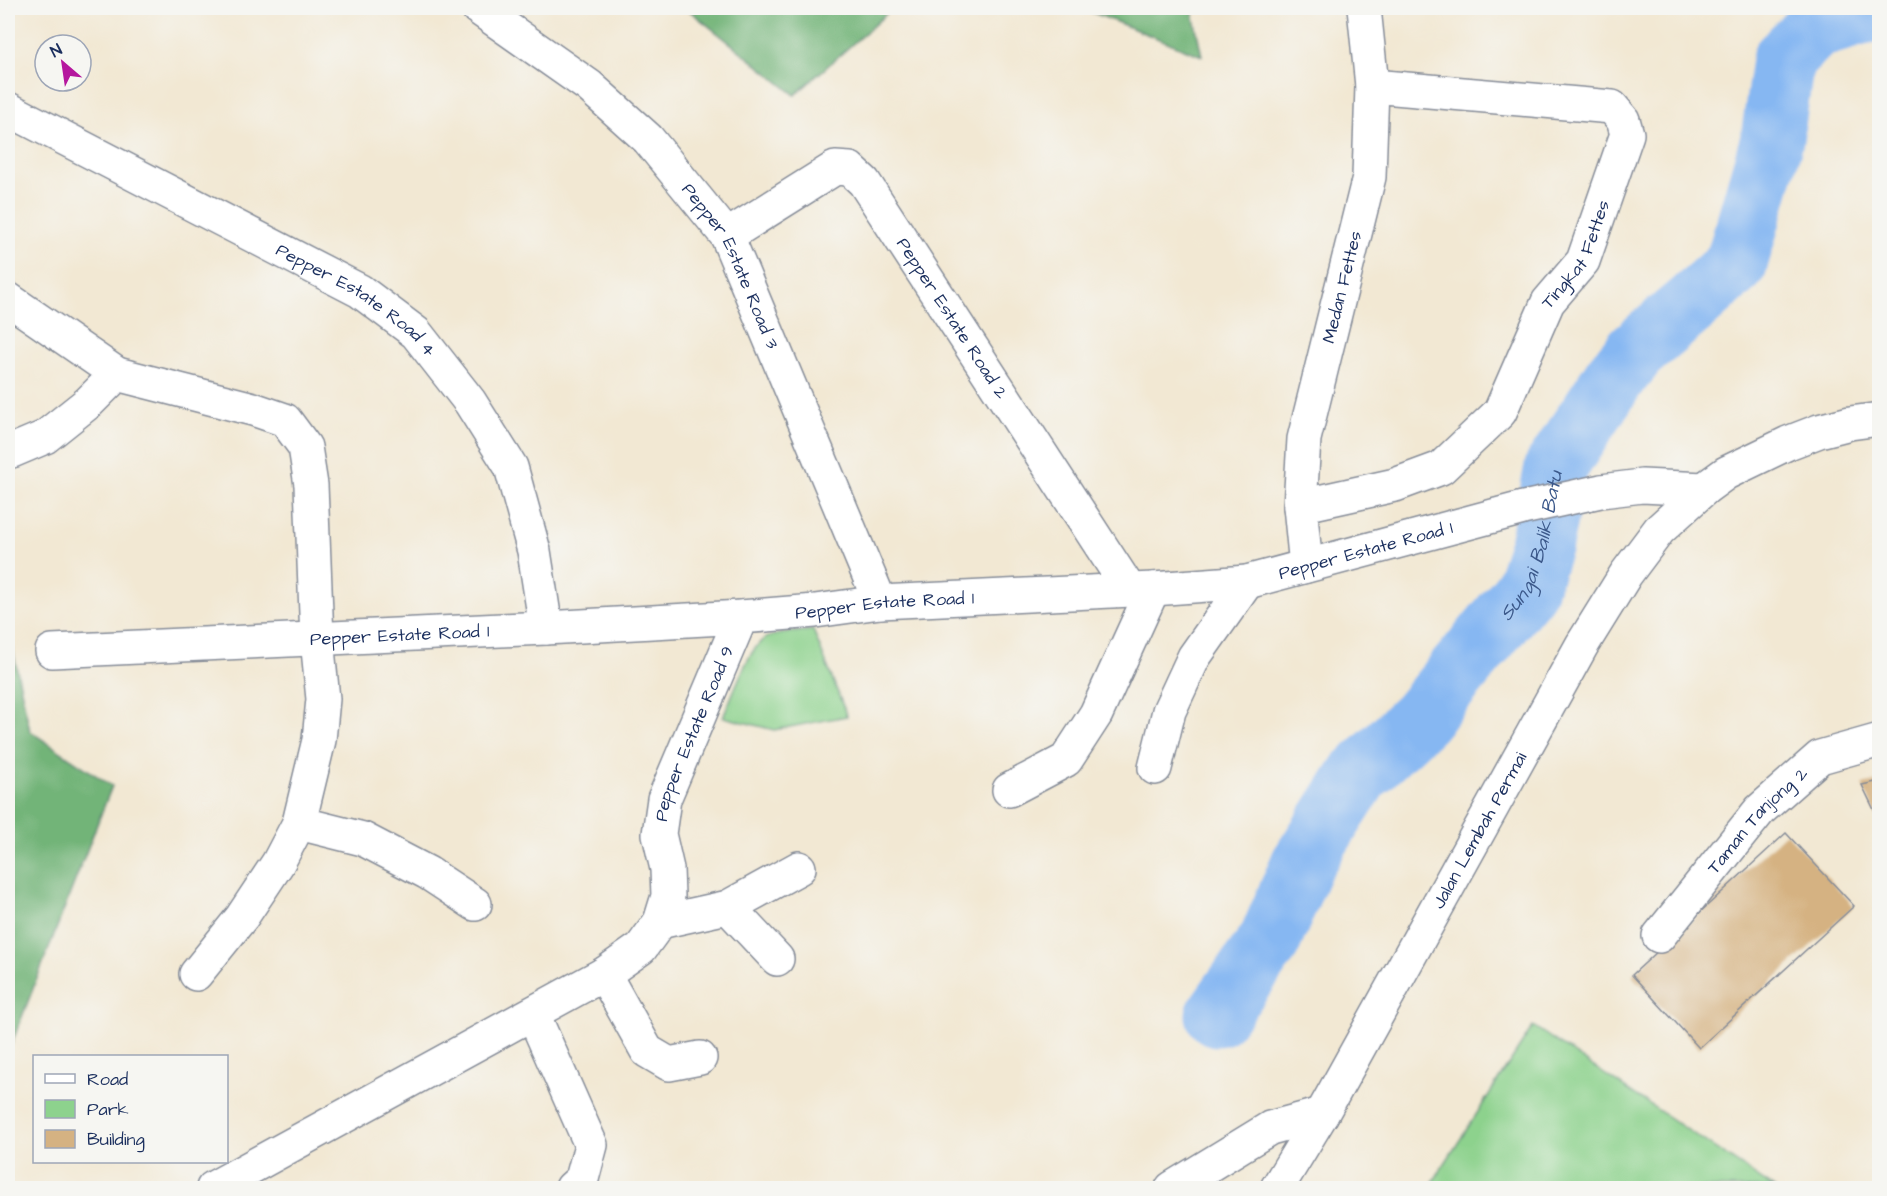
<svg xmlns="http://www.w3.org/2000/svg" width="1887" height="1196" viewBox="0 0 1887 1196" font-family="'Architects Daughter',sans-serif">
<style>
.green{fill:#8dd28d;stroke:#548076;stroke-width:1.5}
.forest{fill:#72b478;stroke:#46726b;stroke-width:1.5}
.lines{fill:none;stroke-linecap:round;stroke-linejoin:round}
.river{stroke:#86b7f2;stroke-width:63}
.building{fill:#d5b282}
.minor-casing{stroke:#868c98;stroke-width:36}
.major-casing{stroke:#868c98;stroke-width:36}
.minor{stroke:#fff;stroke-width:33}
.major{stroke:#fff;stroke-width:33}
.labels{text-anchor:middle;stroke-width:4.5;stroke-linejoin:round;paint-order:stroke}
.street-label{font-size:18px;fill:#1b2f5e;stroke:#f6f6f2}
.water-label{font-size:20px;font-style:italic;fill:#3b588a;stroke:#f6f6f2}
</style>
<rect width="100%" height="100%" fill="#f6f6f2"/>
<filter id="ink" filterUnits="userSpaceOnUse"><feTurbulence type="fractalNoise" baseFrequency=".0167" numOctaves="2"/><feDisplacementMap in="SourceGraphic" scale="12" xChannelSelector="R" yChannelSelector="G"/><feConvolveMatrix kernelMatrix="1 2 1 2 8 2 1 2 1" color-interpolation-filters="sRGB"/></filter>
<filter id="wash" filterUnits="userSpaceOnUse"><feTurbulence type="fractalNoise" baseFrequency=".008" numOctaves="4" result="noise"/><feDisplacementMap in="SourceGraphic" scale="24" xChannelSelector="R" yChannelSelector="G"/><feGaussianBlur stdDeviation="1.35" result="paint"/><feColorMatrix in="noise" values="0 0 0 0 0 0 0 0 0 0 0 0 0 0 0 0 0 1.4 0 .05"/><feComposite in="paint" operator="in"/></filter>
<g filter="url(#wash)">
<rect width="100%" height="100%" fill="#f2e8d3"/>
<path class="green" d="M813,630l34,86 -73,14 -51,-13c9,-19 25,-70 43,-79 14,-6 32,-6 47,-8z
M1533,1026l241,162h-345z"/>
<path class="forest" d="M686,8h207l-98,87z
M1081,8h111l10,48z
M8,628l22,103 82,55 -104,267z"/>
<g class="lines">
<path class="river" id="s1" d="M1217,1015l53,-75 32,-76 56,-88 62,-58 106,-129 15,-45 15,-77 58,-89 22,-27 59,-50 41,-37 36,-125 11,-79 31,-32 66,-20"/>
</g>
<g id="blocks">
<path class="building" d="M1880,781v41l-18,-37z
M1786,833l68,73 -155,142 -67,-73z"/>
</g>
</g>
<g filter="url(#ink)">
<use href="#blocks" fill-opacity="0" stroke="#868c98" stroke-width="1.5"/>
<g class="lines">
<g class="minor-casing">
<g id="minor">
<path id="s2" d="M478,8l111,78 59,53 79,97 153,366"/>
<path id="s3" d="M8,109l352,182 56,42 54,69 41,65 23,84 12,77"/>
<path id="s4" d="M727,236l108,-68 15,1 14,13 265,407"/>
<path d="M8,299l109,75 136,35 32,11 20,27 6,38 6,154 6,60 -4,41 -20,83 -21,40 -36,54 -46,57"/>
<path d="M8,451h4l33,-14 44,-35 28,-28"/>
<path id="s5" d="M1300,506l95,-21 46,-17 59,-56 48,-110 35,-41 44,-127 -4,-14 -11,-13 -240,-21"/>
<path id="s6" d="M1306,566l-6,-60 4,-67 65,-262 3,-91 -8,-78"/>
<path id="s7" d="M52,651l494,-23 195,-11 74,-6 65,-9 273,-13 94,-7 276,-74 78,-17 41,-5 62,3"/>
<path d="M1155,768l14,-57 25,-54 53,-75"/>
<path d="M1009,790l57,-30 30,-46 57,-125"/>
<path d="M299,823l64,16 65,34 47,31"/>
<path d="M728,907l49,52"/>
<path d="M660,922l68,-15 71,-39"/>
<path id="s8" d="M1659,936l101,-126 60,-53 60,-17"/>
<path d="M604,974l43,77 22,13 31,-6"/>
<path d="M533,1014l58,131 -9,34 -10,9"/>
<path id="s9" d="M213,1188l391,-214 37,-26 19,-26 8,-26 -1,-27 -8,-35 5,-35 77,-182"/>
<path d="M1172,1188l98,-60 52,-14"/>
</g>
</g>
<g class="major-casing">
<g id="major">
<path id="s10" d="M1277,1188l45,-74 260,-469 44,-71 33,-44 45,-41 22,-16 62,-30 31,-12 31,-8 30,-4"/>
</g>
</g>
<use href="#minor" class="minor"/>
<use href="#major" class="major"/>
</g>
</g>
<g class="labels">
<g class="street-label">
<text dy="6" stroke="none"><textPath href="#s5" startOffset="404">Tingkat Fettes</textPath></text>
<text dy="6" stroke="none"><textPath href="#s2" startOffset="368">Pepper Estate Road 3</textPath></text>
<text dy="6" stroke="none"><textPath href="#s6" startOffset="284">Medan Fettes</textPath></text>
<text dy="6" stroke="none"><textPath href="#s3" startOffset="398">Pepper Estate Road 4</textPath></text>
<text dy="6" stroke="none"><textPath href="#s4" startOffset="324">Pepper Estate Road 2</textPath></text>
<text dy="6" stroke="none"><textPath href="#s7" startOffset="1320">Pepper Estate Road 1</textPath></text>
<text dy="6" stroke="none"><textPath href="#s7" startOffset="834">Pepper Estate Road 1</textPath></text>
<text dy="6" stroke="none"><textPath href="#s7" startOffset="348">Pepper Estate Road 1</textPath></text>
<text dy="6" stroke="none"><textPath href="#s9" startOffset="720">Pepper Estate Road 9</textPath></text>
<text dy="6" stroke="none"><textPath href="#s8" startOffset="152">Taman Tanjong 2</textPath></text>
<text dy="6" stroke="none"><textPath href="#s10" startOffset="411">Jalan Lembah Permai</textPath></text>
</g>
<g class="water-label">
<text dy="7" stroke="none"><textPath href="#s1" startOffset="573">Sungai Balik Batu</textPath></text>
</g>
</g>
<rect width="1887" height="1196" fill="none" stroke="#f6f6f2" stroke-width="30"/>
<rect x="33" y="1055" width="195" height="108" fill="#f6f6f2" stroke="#9ea6b7" stroke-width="1.5"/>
<rect x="45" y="1074" width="30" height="9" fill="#ffffff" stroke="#9ea6b7" stroke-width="1.5"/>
<text x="87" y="1085" font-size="18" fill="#1b2f5e">Road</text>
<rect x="45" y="1100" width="30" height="18" fill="#8dd28d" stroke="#9ea6b7" stroke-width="1.5"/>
<text x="87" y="1115" font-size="18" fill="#1b2f5e">Park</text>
<rect x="45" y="1130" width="30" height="18" fill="#d5b282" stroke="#9ea6b7" stroke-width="1.5"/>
<text x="87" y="1145" font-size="18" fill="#1b2f5e">Building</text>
<g transform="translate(63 63) rotate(331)"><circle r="28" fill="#f6f6f2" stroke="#9ea6b7" stroke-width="1.5"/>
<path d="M0-4.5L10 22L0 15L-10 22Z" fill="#b5179e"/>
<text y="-9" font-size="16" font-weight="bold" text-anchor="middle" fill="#1b2f5e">N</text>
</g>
</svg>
